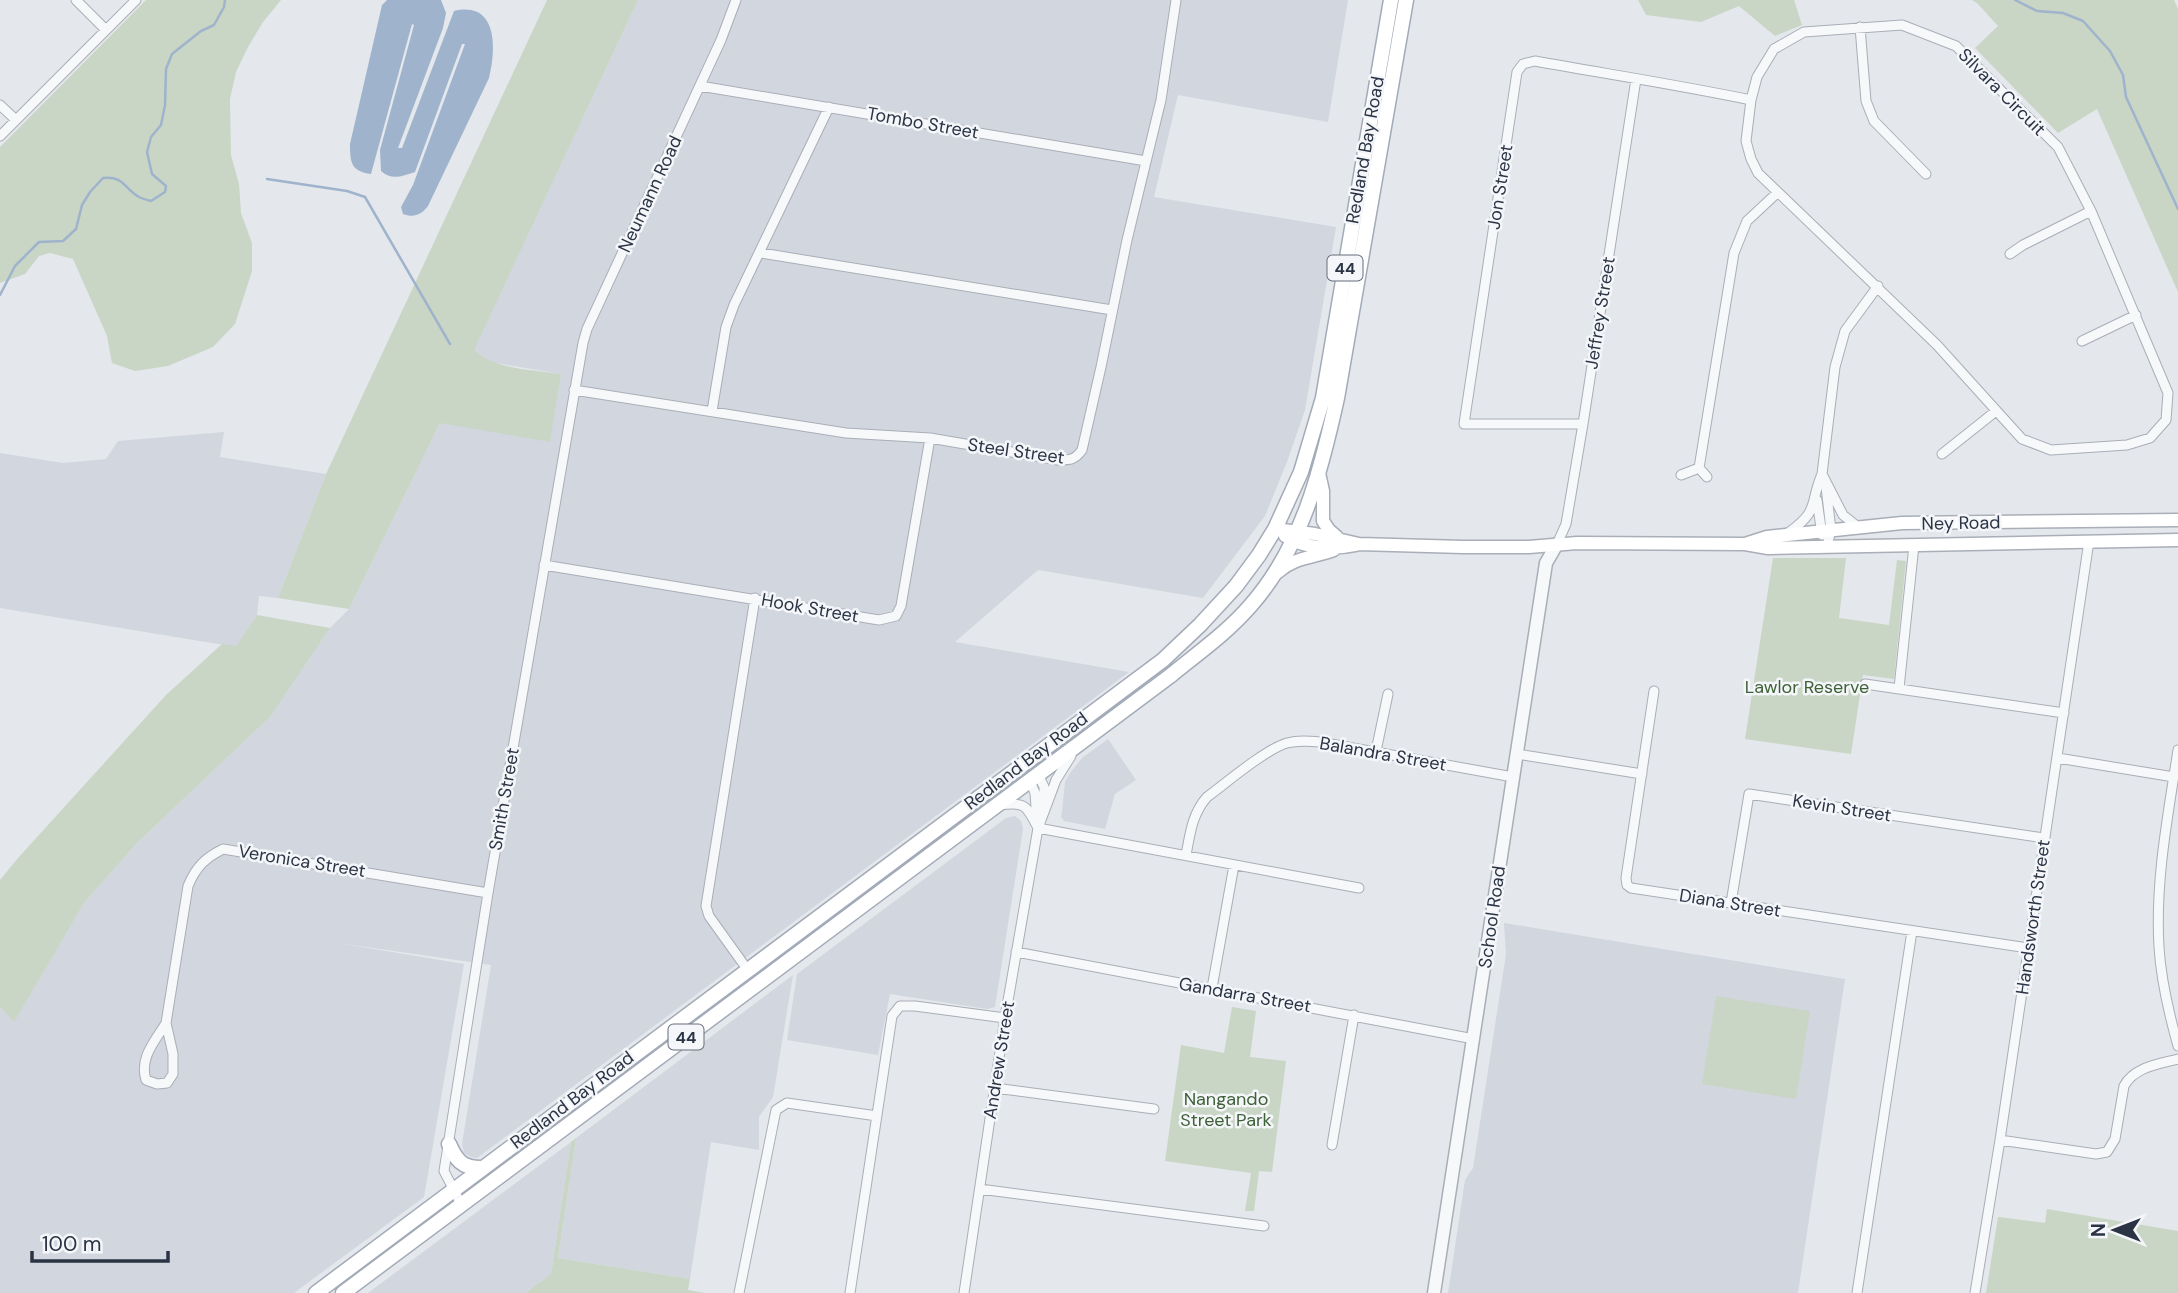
<svg xmlns="http://www.w3.org/2000/svg" width="2178" height="1293" viewBox="0 0 2178 1293" font-family="'DM Sans',sans-serif">
<style>
.built{fill:#d2d6de}
.green{fill:#c9d6c5}
.water{fill:#9fb4cc}
.lines{fill:none;stroke-linecap:round;stroke-linejoin:round}
.stream{stroke:#9fb4cc;stroke-width:2.5}
.minor-casing{stroke:#a9aeb7;stroke-width:11}
.tertiary-casing{stroke:#a9aeb7;stroke-width:15}
.secondary-casing{stroke:#a9aeb7;stroke-width:15}
.primary-casing{stroke:#a3abb8;stroke-width:17}
.minor{stroke:#f7f8fa;stroke-width:9}
.tertiary{stroke:#f7f8fa;stroke-width:12}
.secondary{stroke:#fff;stroke-width:12}
.primary{stroke:#fff;stroke-width:14}
.labels{text-anchor:middle;stroke-width:5;stroke-linejoin:round;paint-order:stroke}
.shield{fill:#f4f6f9;stroke:#676e7b;stroke-width:2}
.shield-label{font-size:16px;font-weight:bold;fill:#2b3445}
.street-label{font-size:18px;fill:#2b3445;stroke:#f4f6f9}
.park-label{font-size:18px;fill:#3f6138;stroke:#f4f6f9}
</style>
<rect width="100%" height="100%" fill="#e4e7ec"/>
<path class="built" d="M638,0h710l-20,122 -150,-27 -24,102 182,30 -31,183 -18,52 -22,54 -62,82 -165,-28 -83,72 174,30 -652,486 -6,-1 -7,-4 -2,-9 29,-179 -153,-22 126,21 -40,233 -130,96h-294v-286l14,14 70,-118 53,-60 134,-127 59,-88 19,-19 91,-186 120,-49 -64,-11 -12,-4 -11,-8z
M224,432l-4,25 106,17 -48,124 -19,-2 -2,19 -21,32 -236,-39v-155l63,10 43,-4 12,-18z
M1108,739l28,41 -21,14 -10,35 -41,-8 -3,-4 1,-6 3,-29 5,-9 12,-15z
M1015,816l6,5 2,8 -28,178 -8,2 -97,-15 -12,61 -91,-15 10,-66 209,-156z
M1504,923l341,56 -47,314h-350l17,-113 8,-12 33,-214z
M793,975l-20,122 -14,20v33l-48,-8 -21,137 -132,-21 18,-120z
M571,1142l-20,132 -26,19h-157z"/>
<path class="green" d="M146,0h135l-18,22 -15,25 -12,25 -6,27 1,56 8,29 2,29 11,30v28l-17,53 -22,23 -45,19 -33,5 -23,-8 -5,-27 -34,-77 -23,-6 -11,3 -14,18 -25,9v-136z
M547,0h91l-164,350c19,19 60,20 87,24l-11,68 -110,-19 -91,186 -71,-11 48,-124z
M1638,0h156l8,25 -27,11 -36,-30 -38,16 -55,-7z
M1972,0h202l4,9v283l-81,-183 -39,24 -83,-85 23,-22 -21,-23z
M1773,558h73l-7,60 50,7 8,-65 9,1 -12,118 -31,-4 -12,79 -106,-15z
M257,615l73,13 -59,88 -134,127 -53,60 -70,119 -14,-15v-127l18,-22 148,-163 56,-51 14,2z
M1716,996l94,15 -14,88 -94,-15z
M1232,1007l24,4 -6,46 36,4 -14,111 -13,-1 -5,40h-9l6,-38 -86,-12 16,-116 43,8z
M576,1138l-18,120 132,21 -2,11 17,3h-180l26,-19 20,-132z
M2047,1209l131,22v62h-192l12,-76 47,6z"/>
<path class="water" d="M387,0h54l5,13 -3,15 -45,120h4l52,-137c45,-11 42,41 35,67l-61,128c-7,9 -14,12 -25,8l-2,-7 12,-22 52,-141h-3l-47,128c-13,4 -23,9 -34,-1l-1,-21 34,-125 -2,-1 -41,150c-20,-3 -21,-11 -21,-30l32,-139z"/>
<g class="lines">
<path class="stream" d="M2015,0l22,11 26,2 20,8 27,30 13,24 3,22 52,112
M267,179l80,12 18,6 85,147
M0,295l15,-29 24,-24 24,-1 13,-12 6,-24 8,-13 13,-14c22,-2 20,10 36,19 4,2 8,3 12,4l14,-9 1,-6 -14,-12 -5,-22 4,-15 10,-12 4,-20 1,-36 6,-15 29,-23 13,-6 10,-18 1,-7"/>
<g class="minor-casing">
<path id="minor" d="M76,0l30,30
M1902,25l54,21 102,101 33,64 77,182 -2,27 -16,18 -23,7 -76,5 -29,-11 -85,-94 -179,-172 -7,-14 -5,-18 5,-41 6,-23 17,-28 30,-17z
M1860,27l6,74 8,20 52,53
M700,86l446,75
M0,105l16,15
M0,136l136,-136
M761,253l351,57
M2010,254l13,-9 68,-34
M2082,341l54,-26
M574,390l272,43 84,5 128,22c12,0 17,0 24,-10l19,-83 26,-127 34,-140 15,-100
M712,411l14,-84 8,-22 95,-198
M1583,424h-119l53,-352 6,-8 12,-3c72,13 144,24 216,39
M1942,454l54,-43
M1822,474l21,41 15,12
M1681,475l18,-7
M1707,477l-8,-9 35,-215 13,-32 30,-28
M1826,487l5,43 -4,16
M1817,500l5,35
M1788,533c32,-23 21,-28 34,-59l13,-107 10,-36 33,-45
M1557,544l9,-20 17,-100 53,-345
M544,565l335,55 17,-4 5,-10 29,-168
M1865,684l199,29
M1899,688l15,-143
M1654,691l-28,187 1,7 4,3 397,60
M2178,750c-10,65 -23,131 -19,197 2,34 10,67 19,99
M1376,751l12,-57
M1517,754l125,20
M2058,758l116,19
M1038,774l6,13v19
M1030,781l5,12 2,30
M1000,805c26,-4 27,2 38,23
M1038,828l321,60
M1186,855c4,-21 6,-41 21,-58 19,-14 59,-48 80,-54 11,-3 22,-2 33,-1l193,35
M1731,903l18,-109 295,44
M1016,952l458,87
M747,969l-38,-53 -3,-10 49,-308
M1212,988l22,-123
M166,1023c-11,18 -27,35 -20,57l11,4 10,-1 6,-9v-20l-7,-31 22,-137c8,-19 17,-28 35,-37l265,44
M995,1088l159,21
M2000,1140l96,14 11,-2 8,-13 9,-53c10,-19 35,-22 54,-27
M1332,1145l22,-130
M980,1189l284,37
M461,1204l-17,-33 44,-278 95,-550 4,-14 134,-289 15,-40
M739,1293l37,-183 11,-7 90,13
M850,1293l42,-277 8,-10h15l90,12
M964,1293l41,-275 33,-190 18,-48 15,-24
M1857,1293l55,-362
M1975,1293l25,-153 89,-599"/>
</g>
<g class="tertiary-casing">
<path id="tertiary" d="M1434,1293l112,-730 11,-19"/>
</g>
<g class="secondary-casing">
<path id="secondary" d="M1319,473l4,18v30l6,9 8,7
M1275,529l40,5 44,10 104,3h66l48,-4 168,1 23,4 410,-8
M1285,536c20,13 48,14 71,9
M1745,544l22,-7 135,-14 276,-3
M1278,572c16,-15 35,-14 56,-22"/>
</g>
<g class="primary-casing">
<path id="primary" d="M449,1144c7,16 13,24 32,24
M316,1293l847,-633 37,-35 36,-39 23,-31 16,-26 26,-57 22,-74 68,-398
M343,1293l827,-617c28,-23 58,-44 81,-71 51,-58 70,-134 86,-207l69,-398"/>
</g>
<use href="#minor" class="minor"/>
<use href="#tertiary" class="tertiary"/>
<use href="#secondary" class="secondary"/>
<use href="#primary" class="primary"/>
</g>
<g class="labels">
<g class="shield">
<rect x="1327.5" y="255.5" width="35" height="25" rx="5"/>
<rect x="668.5" y="1024.5" width="35" height="25" rx="5"/>
</g>
<g class="shield-label">
<text x="1345" y="274">44</text>
<text x="686" y="1043">44</text>
</g>
<g class="street-label">
<text transform="translate(2002 92) rotate(45)" y="6">Silvara Circuit</text>
<text transform="translate(923 123) rotate(10)" y="6">Tombo Street</text>
<text transform="translate(1365 150) rotate(-80)" y="6">Redland Bay Road</text>
<text transform="translate(1500 187) rotate(-81)" y="6">Jon Street</text>
<text transform="translate(650 194) rotate(-65)" y="6">Neumann Road</text>
<text transform="translate(1600 313) rotate(-81)" y="6">Jeffrey Street</text>
<text transform="translate(1016 451) rotate(8)" y="6">Steel Street</text>
<text transform="translate(1961 523) rotate(-1)" y="6">Ney Road</text>
<text transform="translate(810 608) rotate(10)" y="6">Hook Street</text>
<text transform="translate(1383 754) rotate(10)" y="6">Balandra Street</text>
<text transform="translate(1026 761) rotate(-37)" y="6">Redland Bay Road</text>
<text transform="translate(504 799) rotate(-80)" y="6">Smith Street</text>
<text transform="translate(1842 808) rotate(9)" y="6">Kevin Street</text>
<text transform="translate(302 861) rotate(9)" y="6">Veronica Street</text>
<text transform="translate(1730 903) rotate(9)" y="6">Diana Street</text>
<text transform="translate(1492 917) rotate(-82)" y="6">School Road</text>
<text transform="translate(2033 917) rotate(-82)" y="6">Handsworth Street</text>
<text transform="translate(1245 995) rotate(10)" y="6">Gandarra Street</text>
<text transform="translate(999 1060) rotate(-81)" y="6">Andrew Street</text>
<text transform="translate(572 1100) rotate(-37)" y="6">Redland Bay Road</text>
</g>
<g class="park-label">
<text x="1807" y="693">Lawlor Reserve</text>
<text x="1226" y="1105">Nangando<tspan x="1226" dy="21">Street Park</tspan></text>
</g>
</g>
<g transform="translate(2115 1230) rotate(270)" stroke="#f4f6f9" stroke-width="5" paint-order="stroke">
<path d="M0-5L12 26L0 18L-12 26Z" fill="#2b3445"/>
<text y="-10" font-size="19" font-weight="bold" text-anchor="middle" fill="#2b3445">N</text>
</g>
<path d="M32 1251v10h136v-10" fill="none" stroke="#2b3445" stroke-width="3.5"/>
<text x="42" y="1251" font-size="21" fill="#2b3445" stroke="#f4f6f9" stroke-width="5" paint-order="stroke">100 m</text>
</svg>
